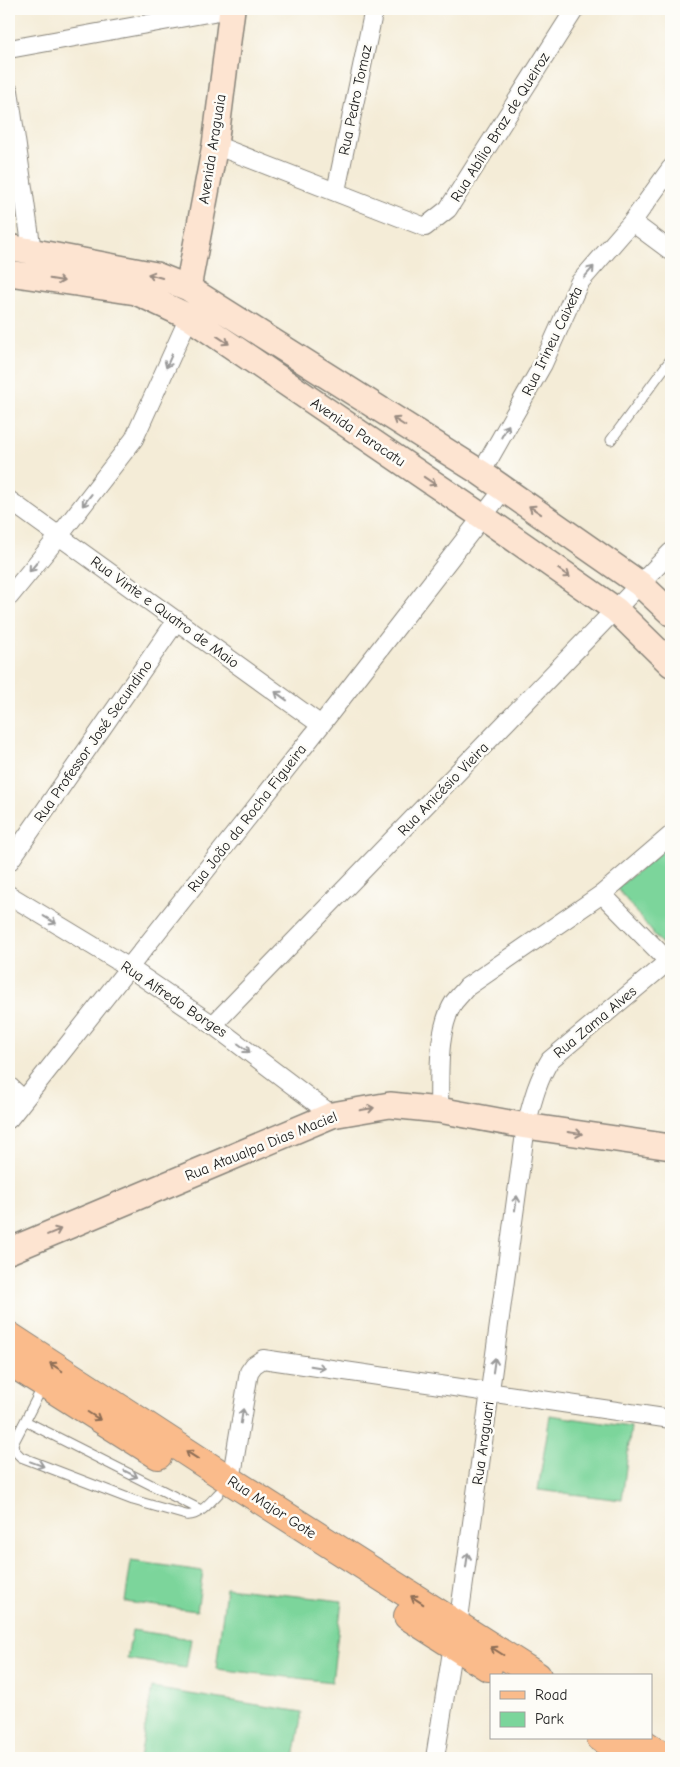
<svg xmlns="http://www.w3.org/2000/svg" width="680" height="1767" viewBox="0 0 680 1767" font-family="'Comic Neue',sans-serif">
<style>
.green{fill:#7bd59b;stroke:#4c785c}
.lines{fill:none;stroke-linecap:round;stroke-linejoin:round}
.lane-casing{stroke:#88847a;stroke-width:11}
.street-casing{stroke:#88847a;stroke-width:20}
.secondary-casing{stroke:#88847a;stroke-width:28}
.primary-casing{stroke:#88847a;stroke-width:30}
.lane{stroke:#fff;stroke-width:9}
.street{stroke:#fff;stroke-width:18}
.secondary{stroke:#fde4d1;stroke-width:25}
.primary{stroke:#fabb8b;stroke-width:28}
.oneway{stroke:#999}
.oneway2{stroke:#988a80}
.oneway3{stroke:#8b6c54}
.labels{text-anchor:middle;stroke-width:5;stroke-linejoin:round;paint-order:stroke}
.street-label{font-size:15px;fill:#1c1c1c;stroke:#fdfcf7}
</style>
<rect width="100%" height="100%" fill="#fdfcf7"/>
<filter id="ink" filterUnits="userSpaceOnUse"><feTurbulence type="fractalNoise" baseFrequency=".02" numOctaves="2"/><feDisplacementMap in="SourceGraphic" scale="10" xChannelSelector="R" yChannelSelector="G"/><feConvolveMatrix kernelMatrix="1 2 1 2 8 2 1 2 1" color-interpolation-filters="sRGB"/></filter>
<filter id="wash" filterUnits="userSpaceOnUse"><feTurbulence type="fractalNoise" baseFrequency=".0096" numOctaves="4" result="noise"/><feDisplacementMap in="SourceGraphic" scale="20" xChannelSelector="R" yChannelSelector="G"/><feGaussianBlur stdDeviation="1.12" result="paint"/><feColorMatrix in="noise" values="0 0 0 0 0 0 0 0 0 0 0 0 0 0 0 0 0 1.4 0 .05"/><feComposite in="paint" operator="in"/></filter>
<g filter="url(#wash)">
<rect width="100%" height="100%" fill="#f4ecd7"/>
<path class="green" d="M671,844v108l-2,1 -52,-65z
M550,1415l81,12 -9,73 -84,-10z
M131,1561l72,10 -6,40 -72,-9z
M226,1588l116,13 -10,81 -116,-13z
M132,1630l59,9 -5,29 -59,-9z
M152,1688l150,24 -8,46h-154z"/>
</g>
<g filter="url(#ink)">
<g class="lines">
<g class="lane-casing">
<path id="lane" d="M611,440l60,-81
M43,1386l-30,58 1,6 7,7 112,43 53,15c13,2 24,-13 33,-22
M25,1421l176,89"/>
</g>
<g class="street-casing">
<path id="street" d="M9,49l221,-40
M9,91l23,160
M215,145l210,82 23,-18 127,-200
M336,191l38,-182
M632,222l39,29
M481,473l62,-109 36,-81 53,-61 39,-54
M9,500l312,225
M9,597l50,-61 75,-97 55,-122
M9,862l168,-242
M602,894l66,67
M9,895l119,72 85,58 119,90
M213,1025l458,-473
M9,1086l15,14
M439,1110c1,-32 -3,-80 15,-108 4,-5 9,-10 13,-15l135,-93 69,-59
M9,1119l312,-394 183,-236
M231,1481l18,-109 5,-7 9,-6 408,60
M435,1758l18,-113 5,-19 68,-500c6,-23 11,-45 24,-66l121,-101"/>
</g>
<g class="secondary-casing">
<path id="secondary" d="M9,247l147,28 32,13 293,185 159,111 31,29
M9,273l127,19 53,25 294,200 133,93 55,54
M188,288l27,-143 17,-136
M9,1251l323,-136 58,-10 49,5 87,16 145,21"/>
</g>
<g class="primary-casing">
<path id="primary" d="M9,1336l222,145 306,195
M9,1361l149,94
M408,1616l80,51
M601,1738l32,20
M635,1738l31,20"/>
</g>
<use href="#lane" class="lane"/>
<use href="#street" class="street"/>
<use href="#secondary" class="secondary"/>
<use href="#primary" class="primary"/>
</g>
<defs><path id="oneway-shaft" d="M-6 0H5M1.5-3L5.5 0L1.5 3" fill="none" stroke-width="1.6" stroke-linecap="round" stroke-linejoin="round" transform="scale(1.25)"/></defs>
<g class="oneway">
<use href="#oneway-shaft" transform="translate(589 272) rotate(-49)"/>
<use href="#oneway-shaft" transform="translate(169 361) rotate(114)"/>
<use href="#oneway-shaft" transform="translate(505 431) rotate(-60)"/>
<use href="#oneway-shaft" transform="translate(87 500) rotate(128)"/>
<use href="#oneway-shaft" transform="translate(34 566) rotate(130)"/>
<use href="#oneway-shaft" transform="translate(281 696) rotate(-144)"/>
<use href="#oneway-shaft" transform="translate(50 920) rotate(31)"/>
<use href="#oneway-shaft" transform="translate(244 1048) rotate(37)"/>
<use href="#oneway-shaft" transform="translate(516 1203) rotate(-82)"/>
<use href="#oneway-shaft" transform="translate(494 1365) rotate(-82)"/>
<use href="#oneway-shaft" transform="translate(318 1367) rotate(9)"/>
<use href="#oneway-shaft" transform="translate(242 1416) rotate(-81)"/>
<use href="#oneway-shaft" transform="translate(37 1464) rotate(20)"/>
<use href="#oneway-shaft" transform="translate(131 1474) rotate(27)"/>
<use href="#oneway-shaft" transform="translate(467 1560) rotate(-82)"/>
</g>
<g class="oneway2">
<use href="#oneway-shaft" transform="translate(155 276) rotate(-164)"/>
<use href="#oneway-shaft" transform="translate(57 280) rotate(9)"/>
<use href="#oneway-shaft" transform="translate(223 340) rotate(34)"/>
<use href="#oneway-shaft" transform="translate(399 422) rotate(-148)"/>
<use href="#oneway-shaft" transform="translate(430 481) rotate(34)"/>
<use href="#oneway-shaft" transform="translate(535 510) rotate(-146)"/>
<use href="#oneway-shaft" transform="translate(564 573) rotate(35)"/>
<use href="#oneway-shaft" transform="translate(367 1109) rotate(-10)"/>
<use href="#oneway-shaft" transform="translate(575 1133) rotate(8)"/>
<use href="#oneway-shaft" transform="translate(54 1232) rotate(-23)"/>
</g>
<g class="oneway3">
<use href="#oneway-shaft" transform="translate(56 1367) rotate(-147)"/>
<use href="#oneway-shaft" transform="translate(94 1416) rotate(32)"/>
<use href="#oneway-shaft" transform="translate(192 1455) rotate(-147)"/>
<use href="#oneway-shaft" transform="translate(417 1600) rotate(-147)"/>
<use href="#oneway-shaft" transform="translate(497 1651) rotate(-148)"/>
</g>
</g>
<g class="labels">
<g class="street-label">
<text transform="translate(355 100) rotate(-78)" y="5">Rua Pedro Tomaz</text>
<text transform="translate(500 127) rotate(-58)" y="5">Rua Abílio Braz de Queiroz</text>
<text transform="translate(212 149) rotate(-81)" y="5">Avenida Araguaia</text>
<text transform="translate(552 341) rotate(-64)" y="5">Rua Irineu Caixeta</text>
<text transform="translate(358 432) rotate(34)" y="5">Avenida Paracatu</text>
<text transform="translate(165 612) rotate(36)" y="5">Rua Vinte e Quatro de Maio</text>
<text transform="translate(93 741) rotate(-55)" y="5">Rua Professor José Secundino</text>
<text transform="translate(443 789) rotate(-46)" y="5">Rua Anicésio Vieira</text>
<text transform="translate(247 818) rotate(-52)" y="5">Rua João da Rocha Figueira</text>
<text transform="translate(174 999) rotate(34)" y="5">Rua Alfredo Borges</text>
<text transform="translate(595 1022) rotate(-40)" y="5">Rua Zama Alves</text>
<text transform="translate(261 1146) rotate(-22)" y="5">Rua Ataualpa Dias Maciel</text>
<text transform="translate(483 1443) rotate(-82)" y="5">Rua Araguari</text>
<text transform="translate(272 1507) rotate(33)" y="5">Rua Major Gote</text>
</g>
</g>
<rect width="680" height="1767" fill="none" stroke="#fdfcf7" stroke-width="30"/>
<rect x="490" y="1674" width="162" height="65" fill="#fdfcf7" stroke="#a3a29f"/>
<rect x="500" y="1691" width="25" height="8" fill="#fabb8b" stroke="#a3a29f"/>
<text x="535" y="1700" font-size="15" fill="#1c1c1c">Road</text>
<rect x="500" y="1712" width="25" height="15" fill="#7bd59b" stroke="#a3a29f"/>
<text x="535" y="1724" font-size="15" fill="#1c1c1c">Park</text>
</svg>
